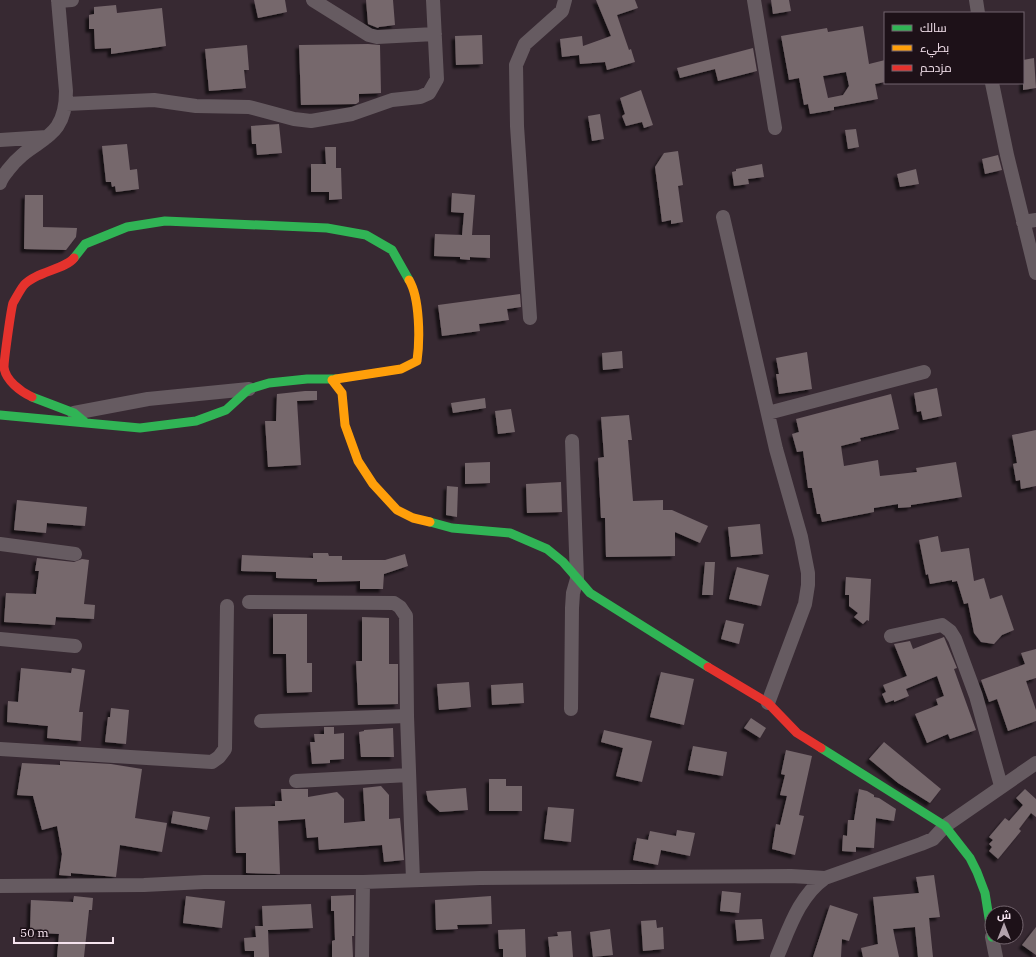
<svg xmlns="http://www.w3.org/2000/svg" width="1036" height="957" viewBox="0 0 1036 957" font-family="'IBM Plex Serif',Cairo,serif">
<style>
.building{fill:#76676c;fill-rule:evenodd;filter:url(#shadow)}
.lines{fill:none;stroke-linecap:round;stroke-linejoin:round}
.street{stroke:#665b61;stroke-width:14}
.fast{stroke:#30b455;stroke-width:9}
.slow{stroke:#ff9f0a;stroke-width:9}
.jam{stroke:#e5322d;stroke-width:9}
</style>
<defs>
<filter id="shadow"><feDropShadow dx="-3.5" dy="3.5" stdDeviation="1" flood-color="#0009"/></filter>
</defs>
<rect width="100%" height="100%" fill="#372932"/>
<path class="building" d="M254,0h31l2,12 -29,6z
M366,0h27l2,25 -16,2 -1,1 -10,-4z
M596,0h39l3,8 -21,7 12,35 2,-1 4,13 -28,8 -2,-8 -25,2 -1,-9 -17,2 -2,-18 22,-3 1,10 28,-10z
M771,0h18l2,11 -18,3z
M116,5l1,8 45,-5 4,38 -55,8v-6l-16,1 -1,-20h-5v-14l5,-1v-7z
M863,26l6,38 16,-4v22l-10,2 3,15 -44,8v3l-24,4 -2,-10 -4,1 -5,-27 -10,2 -8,-44 46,-8 1,4zM846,72l3,14 -6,9 -15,3 -5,-22z
M482,35l1,29 -27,1 -1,-29z
M368,44l12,1 1,48 -22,1v8l-3,2 -55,1 -2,-60z
M247,45l2,25h-5l2,18 -37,3 -4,-42z
M753,48l4,23 -39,10 -3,-12 -35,9 -3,-10z
M1034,58l2,30 -13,2v-30z
M641,90l12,35 -9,3 -2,-6 -16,4 -4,-10 3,-2 -5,-16z
M600,114l4,25 -12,2 -4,-25z
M279,124l3,29 -25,2 -1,-11h-4l-1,-18z
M856,129l3,18 -11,2 -3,-19z
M127,144l3,26 7,-1 2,20 -23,3 -1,-6 -3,1 -1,-5h-5l-4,-36z
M325,147h11v21h5l1,31 -13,1v-8h-18v-28h15z
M678,151l5,34 -5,1 5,36 -12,2v-4l-9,2 -7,-55 9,-14z
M998,155l4,15 -17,4 -3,-15z
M762,164l2,13 -16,2 1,5 -15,2 -2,-14 4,-1v-2z
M916,169l3,15 -19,3 -3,-13z
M452,193l23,2 -3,40h18v23l-20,-1v3l-10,-1v-2l-26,-1 1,-22 27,1 2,-22 -13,-1z
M25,195h18v32l34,1 -1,9 -10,13 -42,-1z
M520,294l1,13 -14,2 2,11 -30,4 1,7 -38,5 -4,-31z
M622,351l1,17 -20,2 -1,-17z
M807,352l5,37 -33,5 -3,-20h3l-3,-16z
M937,388l5,28 -19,4 -2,-9 -4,1 -3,-19z
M305,391h12v9l-20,1 4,64 -33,2 -3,-46h11l1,-27z
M891,394l8,35 -39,9 1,3 -20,5 3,20 34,-6 2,16 37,-4 -1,-4 40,-6 6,35 -51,8v2l-13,1v-4l-24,4v4l-52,10 -2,-8h-3l-5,-26h-4l-5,-37 -6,1 -5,-18 7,-2 -3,-13z
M485,398l1,10 -33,5 -2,-10z
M511,409l4,23 -17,2 -3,-23z
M629,415l3,25h-4l5,61 30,-1v10h9l36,16 -8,17 -25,-11v24l-69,1 -1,-39h-4l-3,-60 6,-1 -3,-40z
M1036,430v56l-15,3 -1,-9 -4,1 -3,-17 4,-1 -5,-28z
M490,462v21l-25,1v-21z
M561,482l1,30 -35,1 -1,-29z
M447,486l11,1 -1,30 -11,-2z
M17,500l70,7 -2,19 -38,-3 -1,10 -32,-3z
M760,524l3,30 -32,3 -3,-30z
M938,536l3,16 28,-4 5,33 10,-3 6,21 12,-4 12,35 -12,5 -8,9 -13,-2 -7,-9 -6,-30 -4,1 -7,-23 -5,1v-2l-22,4 -2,-10 -2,1 -7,-35z
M313,553h15l1,3h13v4h43l20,-6 3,12 -24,8 -1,15h-23v-8l-43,1v-3l-41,-1v-6l-35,-1 1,-16 71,3z
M37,558l37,4 8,-3 7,1 -5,44 11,1 -1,14 -38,-2 -1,8 -51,-3 2,-29 30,1 3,-23h-4z
M705,562h10l-2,33h-11z
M737,567l32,8 -8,31 -32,-7z
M846,577l25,2 -2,42 -2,-1 -4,4 -9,-7 4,-4 -9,-7v-11h-4z
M273,614h34v49h5v29l-25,1 -1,-39h-13z
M362,617l27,1v46h9v40l-40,1 -2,-44h6z
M726,620l18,4 -5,20 -18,-5z
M944,637l13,31 -3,1 22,61 -26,9 -2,-5 -21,9 -12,-29 23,-9 -2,-6 8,-3 -7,-20 -31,13 3,7 -15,6v-2l-8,3 -4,-9 4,-2 -3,-7 24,-9 -13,-32 16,-3 3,8z
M1036,649v29l-10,3 10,29v11l-28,10 -11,-32 -8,3 -8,-22 44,-16 -4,-11z
M21,668l50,5 1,-5 13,2 -6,42h4l-2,29 -34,-3 1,-12 -41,-4 1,-21 10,1z
M661,672l33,7 -10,46 -34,-8z
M469,682l2,25 -32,3 -2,-26z
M523,683l1,20 -32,2 -1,-20z
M111,708l18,2 -3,34 -21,-2 3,-25h2z
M751,718l15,10 -6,10 -16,-10z
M324,727h10v7l10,-1v26l-14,1v3l-18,1 -2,-22h5l-1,-8h10z
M393,728l1,29h-33l-2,-25 5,-1v-1z
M604,730l48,11 -10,41 -26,-6 7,-28 -22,-6z
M884,742l57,47 -11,14 -32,-20 -29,-24z
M693,746l34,6 -4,24 -35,-6z
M786,750l26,6 -13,59 5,1 -9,39 -23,-6 4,-25 4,1 7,-29 -7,-1 5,-20 -4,-1z
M60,761l51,3 31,5 -7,49 32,5 -5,29 -42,-7 -4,32 -45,-4v3l-12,-1 3,-21 -5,-28 -15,4 -9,-34 -16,-1 5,-32 38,2z
M489,779h17v7h16v25h-33z
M381,786l8,9v24l11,-1 4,42 -20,2 -2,-17 -63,5 -1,-13 -11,1 -2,-19 -27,2 2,53 -34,-1v-20h-10l-1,-46 40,-1v-5h7l-1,-12h27v8l29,-5 7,7v24l21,-2 -2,-33z
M466,788l2,22 -28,2 -12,-11 -2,-10z
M859,789l8,2 7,4v2l5,1 17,11 -2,12 -18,-3 -2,30 -18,-1v5l-14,-1 1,-16 4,1 1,-16h6z
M1025,789l11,10v18l-5,-4 -12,16 2,2 -23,28 -9,-8 3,-4 -3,-3 4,-4 -4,-3 16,-19 4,3 14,-16 -7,-7z
M548,807l26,2 -3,33 -27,-3z
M173,811l37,6 -3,13 -36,-7z
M677,830l18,3 -5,23 -29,-6 -3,15 -25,-5 4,-22 11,2 2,-9 26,5z
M934,875l6,42 -11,1 4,39h-15l-3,-30 -22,2 6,28h-36l-2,-9 17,-4 -5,-47 46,-4 -3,-16z
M722,891l19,2 -2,20 -19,-2z
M354,895v41h-2l1,21h-21v-16l3,-1 -1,-29h-3v-15z
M74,896l19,2 -1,12h-3l-5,47h-27l2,-23 -18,-1 1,-3 -12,-1 1,-29 42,2z
M186,896l39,5 -3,27 -39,-5z
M491,896l1,28 -35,1 1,4 -22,1 -1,-30z
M311,904l2,24 -45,2 1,27h-15v-6h-9l-1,-13 12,-1 -1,-11h8l-1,-20z
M830,905l28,9 -9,27 -7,-2 -1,18h-28z
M762,919l2,20 -27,2 -2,-21z
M656,920l1,8 6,-1 1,22 -21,2 -2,-30z
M1036,927v28l-14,-10z
M525,929l1,28h-23v-8h-4l-1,-19z
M610,929l3,26 -20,2 -3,-25z
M571,931l2,26h-23l-2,-20 10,-1 -1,-4z"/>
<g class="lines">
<path class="street" d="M313,0l56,35 8,2 58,-3
M754,0l21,128
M976,0l2,13
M58,1l14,-1
M992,83l15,72 29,118
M66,104l88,-4 42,6 53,1 45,12 17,2 41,-7 40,-14 28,-3 9,-4 8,-14 -4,-79
M0,140l47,-3
M0,183c1,-5 5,-9 8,-13 25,-34 58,-26 58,-79l-8,-91
M723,217l53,232 25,88 7,36v12l-3,19 -37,99
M1023,222l13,-2
M530,318l-13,-192 -1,-61 9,-21 37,-33 3,-11
M74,413l74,-14 101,-10
M768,413l156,-41
M0,544l75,10
M249,602l145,1 6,4 6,9 1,100 6,164
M891,636l51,-11 8,6 5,8 21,57 25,90
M0,639l75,7
M571,709l1,-101 1,-15 4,-14 -5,-138
M261,721l146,-5
M0,749l212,13 7,-5 6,-8 2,-143
M296,781l113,-6
M0,886l144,-1 60,-3h159l117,-4 311,-2 34,2
M992,937l4,20
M362,957l1,-75
M777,957c12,-28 22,-61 48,-79l96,-34 12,-5 12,-13 91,-63"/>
<path class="fast" d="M74,258l11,-14 42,-17 38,-6 162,7 39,7 26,15 17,30
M32,397l42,16 12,10
M0,415l140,13 56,-7 30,-11 23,-21 20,-6 38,-4h29
M430,522l22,6 58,5 37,16 16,13 27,31 118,74
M821,748l124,78 25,32 7,14 8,21 7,44"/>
<path class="slow" d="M336,379l65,-10 16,-8c3,-21 3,-63 -8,-81
M332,380l10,13 3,32 13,36 15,23 24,26 16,8 17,4"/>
<path class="jam" d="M32,397c-11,-5 -27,-17 -28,-30 0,-7 7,-58 9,-64 3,-5 7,-13 11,-18 11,-13 42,-16 50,-27
M708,667l60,36 29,30 24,15"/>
</g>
<rect x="884" y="12" width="140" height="72" fill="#1d1118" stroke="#73656e"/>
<rect x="892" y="25" width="20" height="6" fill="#30b455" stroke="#73656e"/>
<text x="920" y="32" font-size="12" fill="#f5e3ee">سالك</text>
<rect x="892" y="45" width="20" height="6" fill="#ff9f0a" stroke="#73656e"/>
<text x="920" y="52" font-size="12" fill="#f5e3ee">بطيء</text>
<rect x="892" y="65" width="20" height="6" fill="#e5322d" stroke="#73656e"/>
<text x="920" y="72" font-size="12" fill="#f5e3ee">مزدحم</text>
<g transform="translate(1004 925)"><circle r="19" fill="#1d1118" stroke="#73656e"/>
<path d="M0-3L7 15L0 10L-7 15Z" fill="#b2a2ac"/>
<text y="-6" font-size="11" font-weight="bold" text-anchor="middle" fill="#f5e3ee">ش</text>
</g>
<path d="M14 937v6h99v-6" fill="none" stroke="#f5e3ee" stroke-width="2"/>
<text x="20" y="937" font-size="12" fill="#f5e3ee" stroke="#1d1118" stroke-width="3" paint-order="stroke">50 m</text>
</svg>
